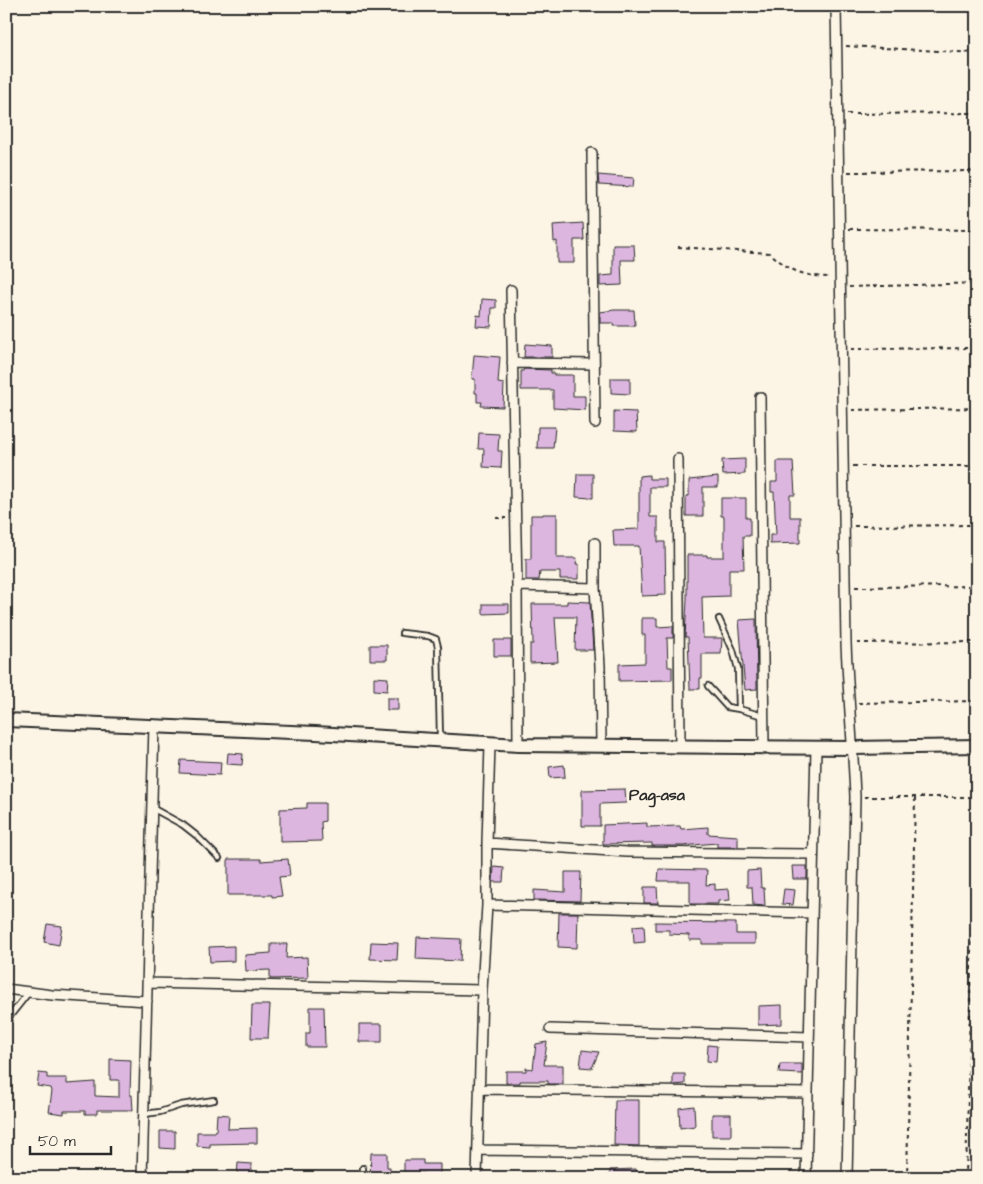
<svg xmlns="http://www.w3.org/2000/svg" width="983" height="1184" viewBox="0 0 983 1184" font-family="'Architects Daughter',sans-serif">
<style>
.building{fill:#dcb6df;stroke:#2b2b2b}
.lines{fill:none;stroke-linecap:round;stroke-linejoin:round}
.lane-casing{stroke:#2b2b2b;stroke-width:8}
.street-casing{stroke:#2b2b2b;stroke-width:12}
.secondary-casing{stroke:#2b2b2b;stroke-width:16}
.path{stroke:#2b2b2b;stroke-width:2;stroke-dasharray:4 4;stroke-linecap:butt}
.lane{stroke:#fcf5e5;stroke-width:4.5}
.street{stroke:#fcf5e5;stroke-width:9}
.secondary{stroke:#fcf5e5;stroke-width:12}
.labels{text-anchor:middle;stroke-width:4;stroke-linejoin:round;paint-order:stroke}
.quarter-label{font-size:16px;font-weight:bold;fill:#2b2b2b;stroke:#fcf5e5}
</style>
<rect width="100%" height="100%" fill="#fcf5e5"/>
<filter id="ink" filterUnits="userSpaceOnUse"><feTurbulence type="fractalNoise" baseFrequency=".02" numOctaves="2"/><feDisplacementMap in="SourceGraphic" scale="10" xChannelSelector="R" yChannelSelector="G"/><feConvolveMatrix kernelMatrix="1 2 1 2 8 2 1 2 1" color-interpolation-filters="sRGB"/></filter>
<g filter="url(#ink)">
<path class="building" d="M598,175l36,3 -1,9 -34,-2z
M583,223l1,17h-10v23h-17v-22l-3,1 -1,-17z
M613,245h21l1,15h-14l1,25 -22,1v-10l13,-1z
M482,299l14,1v8h-4l-1,19 -15,-1 1,-11 4,1z
M614,310h20l1,16h-21v-3h-14v-11z
M525,344l27,2v11h-28z
M474,355l26,2 -2,26 6,1 -1,23 -22,-1 1,-4h-5v-9h-2v-14h-3z
M524,369l27,1v3h3v2h19v21h12v14l-32,-2v-18h-32v-19h2z
M611,378h19v16l-19,-1z
M614,411l22,1 1,20 -23,-1z
M538,427h17l-2,21h-16z
M479,433l20,1 -1,17h4l-1,17 -18,-1 1,-18h-6z
M745,459v15l-22,1 -1,-15z
M777,461h16l2,34h-5v22h10v26l-30,1v-9h6l-2,-43h-3v-10h6z
M577,474h16v24l-17,-1z
M649,475v4h17v8h-16v30h8v25h7l1,53 -24,1 -3,-50h-25l-1,-16 26,-1v-53z
M718,477v10h-15v29h-17v-20h3v-16z
M721,498h25v20h4v18h-7l1,33h-15v27l-27,1 1,41h19l-1,16h-19v24h-2v11h-10l-2,-52h-3l2,-38v-44h20v2h17v-41h-3z
M543,514h14v44h20l-1,6h3v15h-19v-7h-20l-1,8h-13v-21h5v-44h12z
M567,601l23,1 3,48h-18l1,-33h-21l3,45 -28,1v-19h3l-1,-40h35z
M483,604h26v9l-26,1z
M642,618h15v9l16,-1v12h-6l1,29h4v13l-53,1v-17l26,-1v-28h-3z
M756,619l1,70 -12,1 -6,-70z
M494,640h17v16h-17z
M370,645h17v15h-17z
M374,677l14,1 -1,13 -13,-1z
M387,698h11v12h-11z
M228,753l15,1 -1,11 -15,-1z
M181,760l40,2 -1,13 -40,-2z
M564,765l1,12 -15,1 -1,-11z
M625,789l1,14 -26,1v22h-18v-36z
M307,803h18v18l-4,1 1,19 -42,1v-33l27,-1z
M647,823v4l33,-1 1,3 27,-2v7l30,2v11h-21v-4l-35,3h-30v-3l-49,1v-19z
M228,859h33v2l27,-2 2,17 -11,1 3,19 -10,1v-2h-44z
M792,866h15v13h-14z
M494,867l10,1 -1,14h-10z
M659,869l48,1 -1,15 9,-1v6l14,-1 1,11 -12,1v3h-28v-23h-32z
M760,870l1,18h3l1,18 -12,-1 -1,-18h-5v-16z
M565,872h16l-1,29 -46,-1v-10l31,2z
M644,887h13l1,16h-14z
M784,889l11,1 -2,15 -11,-1z
M559,913h19l-1,35 -19,-1z
M655,922l81,1v11h19v10h-53v-4h-13v-5l-20,-1v-4h-14z
M47,924l15,2 -3,19 -15,-3z
M644,925l1,17 -11,1 -1,-17z
M417,937l44,2 -1,22 -44,-2z
M371,942l27,1 -1,17 -27,-1z
M271,944h16l-1,14 21,-1 1,21 -38,1v-9l-24,1 -1,-16 26,-2z
M234,946v15l-24,1 -1,-15z
M252,1005h18l-2,33h-17z
M782,1005v19l-24,1v-19z
M310,1007h14l1,40h-19v-14h4z
M359,1024h23v18h-23z
M547,1042l-3,23h19v19h-15v-3h-28v2h-14v-12h20v-3l7,1 3,-25z
M708,1045l9,1 -1,16 -9,-1z
M582,1050l17,2 -7,16 -12,-1z
M110,1059l21,1 -1,35h2l1,15h-36v4h-12v-3h-21v3l-15,-2 3,-21 -1,-3 -14,-2 2,-13 8,1v4h20v6l28,-2v14l24,1v-17h-9z
M780,1064h22v10l-23,-1z
M673,1074h12v10l-12,1z
M615,1100h24v46l-25,-1z
M694,1106l1,20 -15,2 -1,-20z
M217,1114l12,1 -1,14 29,-1v15l-47,1v3l-13,-1v-14h18l1,-2z
M712,1114h19v22h-19z
M160,1131h15v18l-15,-1z
M371,1153h16v14h3v11h-20z
M404,1160h19v4h17v14h-16v-5h-20z
M238,1163l14,1 -1,14h-14z
M636,1169v9h-26v-8z"/>
<g class="lines">
<g class="lane-casing">
<path id="lane" d="M719,619l14,31 5,19 1,40 24,7
M402,633l26,3 8,3 2,8 2,91
M708,686l19,21 12,2
M152,808l31,17 14,11 22,22
M6,1021l23,-29
M144,1114l16,-2 21,-7 33,-5
M363,1168v10"/>
</g>
<g class="street-casing">
<path id="street" d="M836,6l10,637c2,51 7,102 9,154l-8,381
M592,153l3,270
M511,290l6,296 1,159
M512,363l82,1
M760,397l4,350
M678,459l2,287
M595,543v45l5,78 1,79
M517,586l78,2
M487,843l140,9 186,2
M487,905l324,8
M148,983l334,7
M6,989l46,6 95,6
M550,1029l259,8
M479,1089l329,4
M478,1150l329,4
M142,1178l12,-453
M477,1178l5,-188 5,-85v-62l3,-98
M806,1178l10,-430"/>
</g>
<g class="secondary-casing">
<path id="secondary" d="M6,720l310,13 202,12 335,3 124,-2"/>
</g>
<path class="path" d="M975,6l2,4
M846,46l131,7
M847,114l130,-1
M848,172l129,-1
M849,229l128,1
M678,247l92,6c21,19 33,23 60,24
M849,287l128,-4
M851,349l126,-1
M852,410l125,-2
M853,466h124
M496,518h10
M854,526l123,-1
M855,587l122,-1
M857,643l120,-1
M858,703l119,-2
M864,797h113
M907,1178l8,-381
M966,1178l9,-381"/>
<use href="#lane" class="lane"/>
<use href="#street" class="street"/>
<use href="#secondary" class="secondary"/>
</g>
</g>
<g class="labels">
<g class="quarter-label">
<text x="657" y="800">Pag-asa</text>
</g>
</g>
<rect width="983" height="1184" fill="none" stroke="#fcf5e5" stroke-width="25"/>
<rect x="12" y="12" width="958" height="1159" fill="none" stroke="#2b2b2b" stroke-width="2" filter="url(#ink)"/>
<path d="M30 1146v8h81v-8" fill="none" stroke="#2b2b2b" stroke-width="2.5"/>
<text x="38" y="1146" font-size="15" fill="#2b2b2b" stroke="#fcf5e5" stroke-width="4" paint-order="stroke">50 m</text>
</svg>
